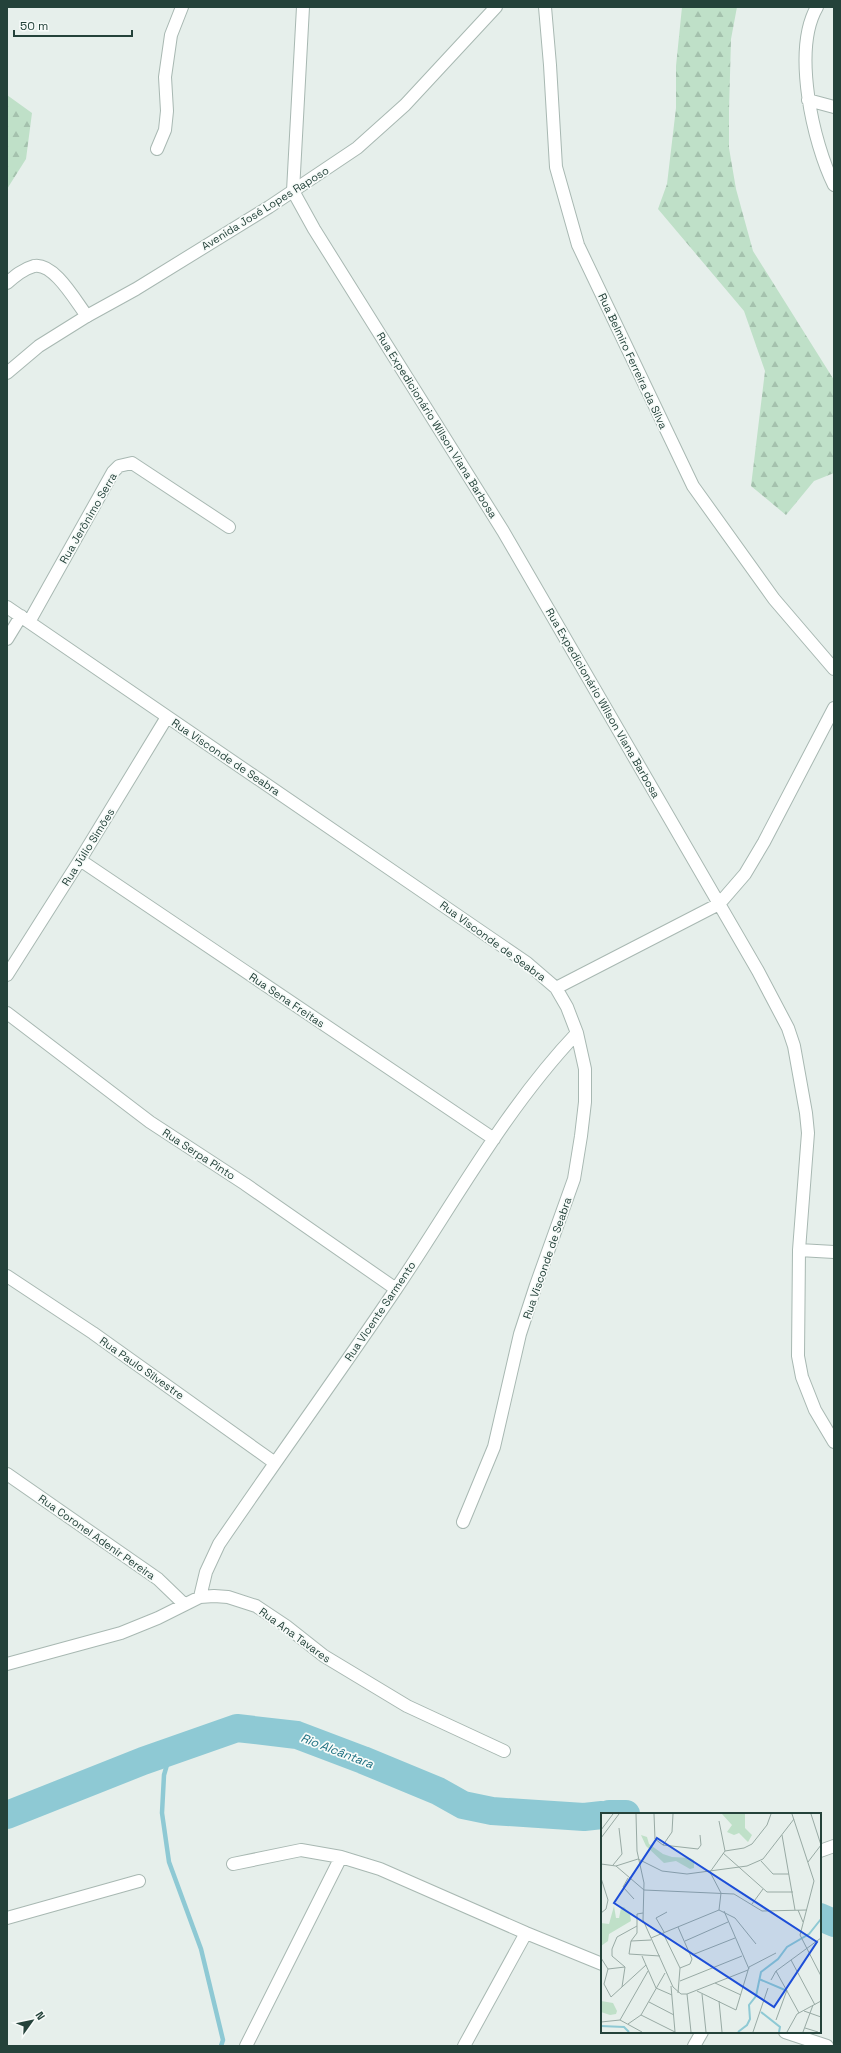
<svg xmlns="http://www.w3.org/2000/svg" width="841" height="2053" viewBox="0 0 841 2053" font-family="'Space Grotesk',sans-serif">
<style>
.forest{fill:url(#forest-firs)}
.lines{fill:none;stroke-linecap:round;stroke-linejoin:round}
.stream{stroke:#8ec9d4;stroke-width:4.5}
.river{stroke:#8ec9d4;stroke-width:28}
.minor-casing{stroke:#a8b8b2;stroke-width:14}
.tertiary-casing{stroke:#a8b8b2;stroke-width:14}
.minor{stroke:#fff;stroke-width:12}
.tertiary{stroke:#fff;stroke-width:12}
.labels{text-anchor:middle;stroke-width:3.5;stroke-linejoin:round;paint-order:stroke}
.street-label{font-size:11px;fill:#24423a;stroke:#f7fbf9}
.water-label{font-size:12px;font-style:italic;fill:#1c6f80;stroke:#f7fbf9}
.inset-river{fill:none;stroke:#8ec9d4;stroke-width:2}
.inset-road{fill:none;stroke:#98aaa4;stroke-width:1}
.view{fill:#1d4ed8;fill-opacity:0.15;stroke:#1d4ed8;stroke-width:2}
.inset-edge{fill:none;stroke:#24423a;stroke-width:2}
</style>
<defs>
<pattern id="forest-firs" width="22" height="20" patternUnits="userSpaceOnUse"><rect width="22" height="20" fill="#bfe0c8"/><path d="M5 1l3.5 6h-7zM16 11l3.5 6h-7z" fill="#a4c1ad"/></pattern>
</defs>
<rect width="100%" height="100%" fill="#e6efeb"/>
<path class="forest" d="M682,7h55l-6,32 -2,72v37l7,41 17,62 81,129v93l-20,8 -28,34 -35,-29 14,-115 -21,-60 -86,-102 9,-25 9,-76v-42z
M7,95l25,18 -6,46 -19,30z"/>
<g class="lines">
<path class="stream" d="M171,1751l-7,24 -2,38 7,49 32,87 22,91 -2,6"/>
<path class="river" d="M609,1814h17
M7,1815l136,-54 94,-33 60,7 66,25 75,31 25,14 29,6 92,6 18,-2
M820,1917l14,6"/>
<g class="minor-casing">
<path id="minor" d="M303,7l-10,184 21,38 189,302 255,440 30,57 6,18 12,67 2,20 -9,117 -1,106 4,21 13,33 19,32
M545,7l5,58 6,102 22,78 115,241 81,113 60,70
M817,7c-25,43 -4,136 17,178
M808,100l26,7
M157,149l8,-19 2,-19 -2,-34 6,-42 11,-28
M7,283c8,-7 16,-14 27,-17 20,-4 42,36 53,50
M7,607l520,356 29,25 11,19 10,26 8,36v33l-4,34 -7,43 -38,106 -16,49 -26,113 -31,75
M29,622l84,-150 6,-6 13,-3 97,64
M7,639l14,-23
M80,860l414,279
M7,975l73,-115 87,-143
M556,988l163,-84 26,-30 19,-32 70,-134
M7,1013l143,109 95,62 151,105
M799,1250l35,2
M7,1276l86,57 182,130
M7,1474l151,105 26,25
M200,1597l6,-25 13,-28c58,-85 119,-169 177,-255 58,-86 109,-180 181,-256
M7,1664l114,-31 37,-15 42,-21 14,-1 14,1 28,9 30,20 38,30 83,50 97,45
M233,1864l68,-14 40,7 39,12 146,64 76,31
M7,1918l132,-37
M785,2032l42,14
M246,2046l95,-189
M464,2046l62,-113"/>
</g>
<g class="tertiary-casing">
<path id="tertiary" d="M7,373l32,-27 48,-30 49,-27 133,-82 88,-59 48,-43 91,-98
M820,1851l14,-5
M694,2046l8,-14"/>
</g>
<use href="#minor" class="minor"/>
<use href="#tertiary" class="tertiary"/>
</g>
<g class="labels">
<g class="street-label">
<text transform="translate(265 208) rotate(-32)" y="4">Avenida José Lopes Raposo</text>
<text transform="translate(633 361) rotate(65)" y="4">Rua Belmiro Ferreira da Silva</text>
<text transform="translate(437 425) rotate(58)" y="4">Rua Expedicionário Wilson Viana Barbosa</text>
<text transform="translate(88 518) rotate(-60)" y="4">Rua Jerônimo Serra</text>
<text transform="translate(603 703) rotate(60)" y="4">Rua Expedicionário Wilson Viana Barbosa</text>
<text transform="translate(226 757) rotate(34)" y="4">Rua Visconde de Seabra</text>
<text transform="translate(88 847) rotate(-58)" y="4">Rua Júlio Simões</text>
<text transform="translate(493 941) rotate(36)" y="4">Rua Visconde de Seabra</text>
<text transform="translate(287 1000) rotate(34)" y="4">Rua Sena Freitas</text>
<text transform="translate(199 1154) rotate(33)" y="4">Rua Serpa Pinto</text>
<text transform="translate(547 1258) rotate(-71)" y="4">Rua Visconde de Seabra</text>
<text transform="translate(380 1311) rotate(-56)" y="4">Rua Vicente Sarmento</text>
<text transform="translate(142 1368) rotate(35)" y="4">Rua Paulo Silvestre</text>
<text transform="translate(97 1537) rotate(35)" y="4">Rua Coronel Adenir Pereira</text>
<text transform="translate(295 1635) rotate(36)" y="4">Rua Ana Tavares</text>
</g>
<g class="water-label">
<text transform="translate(337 1751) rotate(21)" y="4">Rio Alcântara</text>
</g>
</g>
<g transform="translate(601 1813)">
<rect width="220" height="220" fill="#e6efeb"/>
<path d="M121,1h23v14l7,7 -4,7 -9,-9 -5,2 -7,-3 5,-7zM40,22l6,2 2,7 14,10 9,3 18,1 4,2v8l-4,1 -14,-8 -12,2 -18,-17zM13,93l2,12h3l2,-10 3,-1 6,7 1,7 -22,13 -1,7 -7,5v-23l8,1zM0,188l12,2 4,8 -1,3 -6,1 -9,-3z" fill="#bfe0c8"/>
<path class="inset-river" d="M158,166l26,11M160,199l19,15 -1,5M0,213l23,1 5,5M137,219l9,-7 3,-6 -1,-14 7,-9 5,-24 17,-13 9,-12 22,-13 12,-15"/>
<path class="inset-road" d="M35,1l1,37 7,32 -1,37 30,67 8,7h6l61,-24M53,1l1,25 8,6 35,4 3,-4 -1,-10M191,1l22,67 -14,54 21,41M0,17l12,-16M181,22l13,75M0,25l18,-24M62,32l9,-13 1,-18M124,38l19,-3 8,-4 15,-19 4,-11M122,40l44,39h26M160,48l12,13h16M207,49l13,-17 -10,-31M0,51l15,2 22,-7 24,12 25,3 60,-8 16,-7 31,-40M12,52l9,-11 -3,-26M15,53l28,24M109,59l15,-21 -6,-30M109,59l11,21 -2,17M0,65l7,22 -2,9 -5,4M27,65l-5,9 11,12M43,77l90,4 28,17 45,-1M151,91l11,-15M197,97l5,12M123,98l25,58M77,114l14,32 -2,5 -10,4M63,119l-8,-14 11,-6M62,120l17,35 -2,25M50,125l68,-28 16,8 21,26M50,127l-20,1 -2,13 31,2M30,128l6,-8v-7M84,128l43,-19M91,142l43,-17M41,143l14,32 16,7M0,145l7,11 -4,15 7,13 35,-32M190,147l24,45M7,156l17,-2M175,158l23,42M170,167l5,-9 45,-33M79,168l62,-25M114,170l26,12M70,173l4,46M21,174l3,-20 -13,-11v-7l5,-12 20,-11v-12l6,-1M96,178l39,19 13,-43 27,-14M86,181l4,38M101,181l4,38M118,188l3,31M48,189l25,13M203,198l17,6M40,202l34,17M19,207l28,-49M175,207l11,-30M0,209l19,-2 22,12M27,211l13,-9 24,-42M204,215l13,4M152,219l15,-44M186,219l10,-18 24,-13M202,219l10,-27"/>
<path class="view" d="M56,25l160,104 -43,65 -160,-104z"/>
<rect width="220" height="220" class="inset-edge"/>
</g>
<rect width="841" height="2053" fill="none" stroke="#24423a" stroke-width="16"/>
<g transform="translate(32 2021) rotate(57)" stroke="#f7fbf9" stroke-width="3" paint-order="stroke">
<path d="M0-3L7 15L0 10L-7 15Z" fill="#24423a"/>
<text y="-6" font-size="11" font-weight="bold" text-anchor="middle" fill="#24423a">N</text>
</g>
<path d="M14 30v6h118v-6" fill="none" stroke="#24423a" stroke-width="2"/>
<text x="20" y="30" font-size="12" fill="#24423a" stroke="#f7fbf9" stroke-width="3" paint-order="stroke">50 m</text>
</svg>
